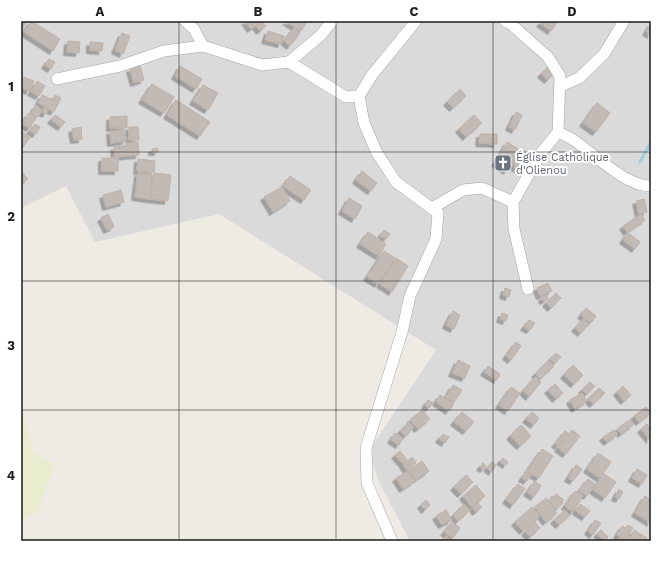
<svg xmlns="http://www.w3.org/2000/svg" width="672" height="562" viewBox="0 0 672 562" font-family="'Work Sans',sans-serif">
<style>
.residential{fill:#dbdada}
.farmland{fill:#eaecd0}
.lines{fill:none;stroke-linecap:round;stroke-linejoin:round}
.stream{stroke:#a7ced9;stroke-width:3.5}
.building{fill:#c2bab4;stroke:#bfb1a7;filter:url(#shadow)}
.street-casing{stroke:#a4a4a4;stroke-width:12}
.street{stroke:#fff;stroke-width:11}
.grid{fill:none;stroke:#1d1d1d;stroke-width:1;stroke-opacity:0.55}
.labels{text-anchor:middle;stroke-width:4;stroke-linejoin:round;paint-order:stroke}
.worship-label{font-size:11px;fill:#5b616d;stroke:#fff;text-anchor:start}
.neatline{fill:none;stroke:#1d1d1d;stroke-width:1.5}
.grid-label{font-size:13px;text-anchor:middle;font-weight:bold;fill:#1d1d1d}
</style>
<defs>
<filter id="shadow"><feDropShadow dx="-3.5" dy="3.5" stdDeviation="0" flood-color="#0004"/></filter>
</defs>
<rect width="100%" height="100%" fill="#eeeae4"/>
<path class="residential" d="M21,21h630v520h-241l-31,-59 -8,-24 2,-13 63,-95 -217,-136 -124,28 -29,-56 -45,22z"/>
<path class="farmland" d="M21,404l12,47 22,14 -18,47 -16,10z"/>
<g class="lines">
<path class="stream" d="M640,162l11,-20"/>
</g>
<path class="building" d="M21,21h6l-6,10z
M31,21l29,18 -7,12 -29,-19z
M245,21h13l1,2 -8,6z
M262,21l4,5 -6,5 -4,-5z
M286,21h19l2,1 -6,9z
M542,21h16l-7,10 -11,-8z
M651,23v12l-5,-3z
M294,28l6,5 -10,13 -6,-5z
M268,31l16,5 -3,8 -16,-4z
M122,33l8,3 -7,18 -8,-4z
M68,41l12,1 -1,11 -12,-1z
M90,42l13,1 -1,8 -12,-1z
M49,59l6,3 -4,7 -6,-4z
M140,66l4,14 -10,3 -4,-14z
M180,66l22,13 -6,10 -21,-13z
M548,67l6,6 -6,7 -7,-6z
M24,77l10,4 -5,10 -8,-4v-3z
M37,81l8,5 -6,10 -8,-4z
M152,84l22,13 -10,16 -22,-13z
M203,85l15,8 -10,17 -15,-9z
M460,89l6,7 -13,12 -6,-6z
M42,95l11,5 2,-5 6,3 -7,14 -16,-9z
M176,100l34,22 -10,14 -33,-21z
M597,103l13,10 -14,19 -13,-9z
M36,105l6,5 -4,7 -7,-4z
M44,108l4,2 -2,4 -4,-2z
M516,112l6,3 -7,15 -6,-3z
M29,113l7,4 -6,11 -8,-4z
M55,115l10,7 -4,5 -10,-7z
M474,115l8,8 -16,14 -7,-8z
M127,116v12h-17v-11z
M35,124l5,3 -4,7 -6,-3z
M81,127l1,12 -8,1 -2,-11z
M129,127h9l1,13h-10z
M125,130l1,11 -15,2 -1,-12z
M22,132l8,5 -9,13v-15z
M480,134h17v10l-18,-1z
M138,142l1,13 -24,2 -1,-10 12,-1v-3z
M507,142l13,8 -13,21 -12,-8z
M158,148v4h-6v-3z
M521,150l8,4 -8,17 -8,-5z
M102,158h16v13h-16z
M138,159l17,2 -1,11 -17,-1z
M21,171l7,8 -7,5z
M362,171l15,12 -6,8 -15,-11z
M138,173l14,1 -2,25 -15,-2z
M154,173l17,2 -3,26 -18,-2z
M290,176l21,14 -7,10 -21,-14z
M282,187l8,14 -17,11 -9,-15z
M121,190l3,12 -18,5 -3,-12z
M349,198l13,8 -7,13 -13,-8z
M644,199l3,13 -8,2 -3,-13z
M108,214l6,13 -7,3 -6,-12z
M641,214l4,6 -18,12 -4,-6z
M384,230l6,4 -4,5 -6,-3z
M368,232l18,12 -7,12 -19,-12z
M628,233l12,9 -5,7 -12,-9z
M384,251l11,7 -17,26 -11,-7z
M396,258l12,8 -16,26 -12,-8z
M548,283l4,8 -12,5 -3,-8z
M505,288l6,2 -2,7 -6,-2z
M556,293l5,5 -10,10 -5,-5z
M547,296l1,3 -5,2 -1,-4z
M586,308l10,8 -5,7 -10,-8z
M453,311l7,4 -6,14 -8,-4z
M502,313l6,2 -2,6 -6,-2z
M583,319l6,5 -8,9 -6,-5z
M529,320l6,3 -5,7 -6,-3z
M516,342l5,4 -10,14 -5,-4z
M556,353l5,4 -6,6 -5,-4z
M458,360l12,6 -5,12 -13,-5z
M549,360l5,6 -14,13 -5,-5z
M573,365l10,10 -9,9 -10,-9z
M488,366l12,8 -3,6 -13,-8z
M535,377l6,5 -12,15 -6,-6z
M590,382l5,4 -8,8 -5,-4z
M555,384l8,9 -7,6 -8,-9z
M453,385l9,5 -8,12 -8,-5z
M623,386l8,9 -7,6 -7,-9z
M511,387l9,6 -12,18 -9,-6z
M599,388l6,5 -12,11 -5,-5z
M582,393l5,8 -12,8 -5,-9z
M440,395l14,9 -5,7 -13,-9z
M428,400l5,3 -4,5 -4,-3z
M646,407l5,6 -12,9 -5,-6z
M422,410l8,9 -12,10 -8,-9z
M462,412l12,10 -8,9 -12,-9z
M532,412l7,6 -5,7 -8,-6z
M629,420l4,5 -12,9 -4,-5z
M409,422l5,5 -8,9 -6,-5z
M647,424l4,5 -1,11 -9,-11z
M521,425l10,11 -11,10 -10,-10z
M572,430l8,6 -14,18 -8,-6z
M614,430l4,4 -11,8 -4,-5z
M565,431l3,2 -10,13 -3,-2z
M395,433l8,5 -4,7 -8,-5z
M443,434l6,3 -4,6 -6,-4z
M542,449l11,7 -14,22 -12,-7z
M400,451l7,9 -4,4 -8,-9z
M598,453l13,9 -11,16 -13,-9z
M412,457l4,6 -9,7 -4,-5z
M503,458l5,4 -2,3 -6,-4z
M422,461l7,10 -13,9 -7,-10z
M492,462l4,3 -4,7 -5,-4z
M483,463l3,3 -2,3 -4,-2z
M576,465l6,4 -9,12 -5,-3z
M637,469l10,6 -5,9 -10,-6z
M408,471l7,10 -12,8 -7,-11z
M526,472l5,3 -4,6 -5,-3z
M604,474l12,8 -11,16 -12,-8z
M466,475l7,7 -12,12 -7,-7z
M588,479l7,5 -8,12 -8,-5z
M535,481l6,5 -7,11 -7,-5z
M518,484l7,5 -12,16 -7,-5z
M476,485l9,11 -13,11 -9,-11z
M619,489l4,3 -4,7 -4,-2z
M575,491l8,5 -10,16 -8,-6z
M556,494l8,6 -2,2 -8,-5z
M552,496l11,7 -7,6 -7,-9z
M645,496l6,4v23l-16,-10z
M546,498l11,15 -11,9 -11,-15z
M426,500l4,5 -5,5 -4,-5z
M478,503l4,4 -6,5 -3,-4z
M464,504l6,6 -12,11 -5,-6z
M580,504l10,7 -5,6 -9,-6z
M532,507l8,9 -17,15 -8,-9z
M446,510l6,10 -10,5 -6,-9z
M565,510l5,5 -11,10 -5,-5z
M595,520l6,3 -8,12 -5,-4z
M452,522l8,6 -7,10 -9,-6z
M535,522l5,6 -10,9 -5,-5z
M628,525l5,3 -8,13h-7l2,-4 -3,-2 5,-9 4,2z
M601,530l7,7 -3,4 -8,-7z
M634,530l13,8 -2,3h-17z
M447,536l4,5h-12z"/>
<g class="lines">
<g class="street-casing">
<path id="street" d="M185,21l9,8 9,17 59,19 27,-3 32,-27 11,-14
M505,21l6,3 37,33 12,19 -2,56c6,3 11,5 17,9 19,13 52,46 76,45
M289,62l57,35 13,-1
M57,79l63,-13 44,-15 39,-5
M561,86l18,-8 25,-24 20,-33
M432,208l31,-18 19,-2 31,14
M528,289l-14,-60 -1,-27 28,-49 17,-21
M392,541l-25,-58 -1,-35 36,-116 8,-36 26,-57 2,-26 -42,-31 -19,-29 -13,-30 -5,-27 13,-21 44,-54"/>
</g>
<use href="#street" class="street"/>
</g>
<path class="grid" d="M179,21v520M336,21v520M493,21v520M21,152h630M21,281h630M21,410h630"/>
<defs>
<g id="church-square" transform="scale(0.9)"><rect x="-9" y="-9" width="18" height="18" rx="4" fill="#6b7280" stroke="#fff"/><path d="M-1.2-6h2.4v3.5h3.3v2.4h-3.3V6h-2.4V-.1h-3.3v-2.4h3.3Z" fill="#fff"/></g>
</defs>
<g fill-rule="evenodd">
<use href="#church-square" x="503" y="163"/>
</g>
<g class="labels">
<g class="worship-label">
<text x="516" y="161">Église Catholique<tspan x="516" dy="13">d'Olienou</tspan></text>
</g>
</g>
<rect width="672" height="562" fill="none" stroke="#ffffff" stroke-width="44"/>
<rect x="22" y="22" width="628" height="518" class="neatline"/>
<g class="grid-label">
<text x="100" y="16">A</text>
<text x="258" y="16">B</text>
<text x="414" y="16">C</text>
<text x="572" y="16">D</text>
<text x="11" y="91">1</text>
<text x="11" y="221">2</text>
<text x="11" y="350">3</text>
<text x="11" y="480">4</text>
</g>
</svg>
